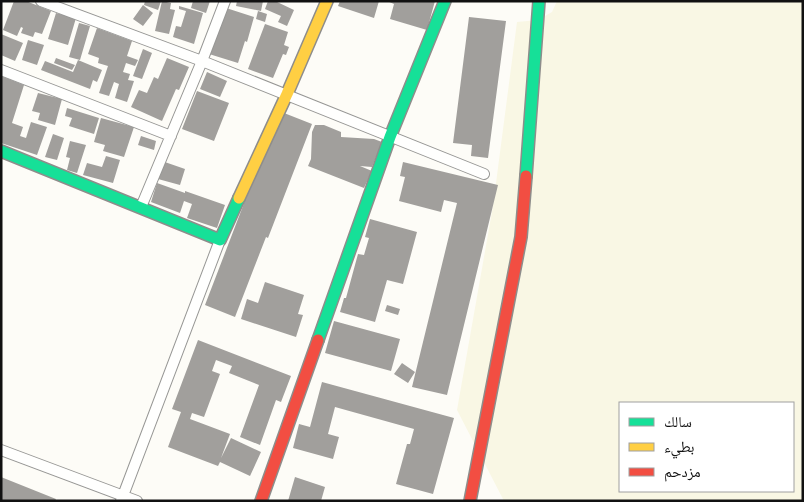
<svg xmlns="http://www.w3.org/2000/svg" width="804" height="502" viewBox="0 0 804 502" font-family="Lora,'Noto Naskh Arabic',serif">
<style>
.farmland{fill:#f9f7e4;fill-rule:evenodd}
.building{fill:#a19f9c}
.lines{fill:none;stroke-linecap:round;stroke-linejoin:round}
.street-casing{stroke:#979795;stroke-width:12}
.fast-casing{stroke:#8e8d8b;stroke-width:14}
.slow-casing{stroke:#8e8d8b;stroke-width:14}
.jam-casing{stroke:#8e8d8b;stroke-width:14}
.street{stroke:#fffffe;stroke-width:10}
.fast{stroke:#16e098;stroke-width:11}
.slow{stroke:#ffcf43;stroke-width:11}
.jam{stroke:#f24e42;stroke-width:11}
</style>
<rect width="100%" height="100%" fill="#fdfcf7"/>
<path class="farmland" d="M557,1h246v500h-299l-47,-91 36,-204 24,-184 21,-2 14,-8zM620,403h173v88h-173z"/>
<path class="building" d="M14,1h12l25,10 -9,23 -7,-2 -2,5 -12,-4 2,-5 -2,-1 -4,9 -14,-6z
M145,1h16l-3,9 -14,-5z
M162,1l9,2 -1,6 5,1 -6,24 -14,-3z
M193,1h17l-4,12 -15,-5z
M237,1h26l-2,10 -25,-5z
M268,1h7l19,9 -7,16 -9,-4 3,-6 -16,-7z
M340,1h39l-5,17 -36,-12z
M387,1h48l-8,29 -37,-11 4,-15z
M143,5l10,8 -10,13 -10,-7z
M179,6l24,7 -9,31 -21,-7 3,-11 5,1 5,-16 -7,-2z
M223,7l31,10 -7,25 -2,-1 -7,22 -29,-9z
M258,11l9,3 -2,8 -9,-3z
M56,13l20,5 -8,27 -20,-6z
M469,17l37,4 -18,137 -17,-2 1,-11 -19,-2z
M79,23l11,3 -10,34 -11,-3z
M265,24l23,8 -4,13 5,2 -3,8 -3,-1 -10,24 -25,-9z
M97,28l35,13 -5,15 11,4 -3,6 -9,-3 -3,9 7,2 -2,6 6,1 -7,21 -12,-4 4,-14 -5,-2 -5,14 -10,-3 9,-27 -10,-3 1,-5 -11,-4z
M1,34l22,9 -8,18 -14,-6z
M28,40l16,5 -7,20 -15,-5z
M143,49l9,4 -10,26 -9,-3z
M56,58l19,7 -3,5 -18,-7z
M167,58l22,9 -10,23 -3,-1 -14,32 -31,-14 8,-17 8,3 7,-16 4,2z
M78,60l24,10 -5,12 -4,-2 -3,9 -49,-19 4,-9 28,11z
M207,72l20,9 -7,16 -20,-8z
M1,76l23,9 -12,38 11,4 -3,9 6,2 5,-16 16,5 -10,28 -36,-12z
M197,91l32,12 -15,38 -32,-12z
M38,93l24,6 -7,26 -17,-5 2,-7 -8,-2z
M67,108l32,10 -5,16 -25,-8 3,-8 -7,-2z
M284,113l28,11 -44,114 -2,-1 -31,80 -30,-12 61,-159z
M101,118l33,9 -10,30 -21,-6 2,-6 -11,-3z
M315,125h9l17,7v5l33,2 8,3 -10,25 -12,-1 12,5 -8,17 -56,-22 3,-7 1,-27z
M53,134l11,4 -7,22 -12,-3z
M141,136l15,5 -2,9 -16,-5z
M70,141l16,4 -9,28 -10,-3 3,-12 -4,-1z
M106,156l14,4 -7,23 -30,-8 4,-12 15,4z
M159,160l26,9 -5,16 -22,-6z
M403,162l95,23 -51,210 -35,-8 45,-184 -13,-3 -3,12 -42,-11 6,-24 -5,-1z
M157,183l28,10v-2l40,14 -8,23 -30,-10 5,-14 -8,-3 -4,12 -29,-11z
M370,219l47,13 -14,52 -16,-4 -12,42 -35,-10 4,-14h2l12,-44 6,1 5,-17 -4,-1z
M265,282l39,13 -6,19 5,1 -7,22 -55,-18 6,-20 11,4z
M387,305l13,4 -2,6 -13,-4z
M334,321l66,18 -9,32 -66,-18z
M198,340l93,36 -10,26 -5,-2 -16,45 -20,-8 19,-52 -30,-12 3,-7 -16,-6 -4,11 8,3 -16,43 -12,-4 -2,6 40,15 -9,24 10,-20 30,14 -11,24 -30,-14 -2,4 -50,-19 13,-35 -9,-3z
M402,363l13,9 -7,11 -14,-9z
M322,382l132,36 -21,76 -37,-10 11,-40h3l4,-15 -79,-22 -7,27 11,3 -6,22 -40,-11 6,-24 11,3z
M1,477l55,22 -1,2h-54z
M295,477l30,10 -4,14h-14l-4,-1v1h-15z"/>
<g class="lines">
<g class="street-casing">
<path id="street" d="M41,1l161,60 282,113
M1,70l170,66
M141,207l61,-146 23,-60
M1,450l136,51
M121,501l99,-261"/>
</g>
<g class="fast-casing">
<path id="fast" d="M1,151l219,89 19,-42
M526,176l13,-175
M318,340l72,-203 55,-136"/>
</g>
<g class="slow-casing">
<path id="slow" d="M239,198l48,-104 40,-93"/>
</g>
<g class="jam-casing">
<path id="jam" d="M261,501l57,-161
M470,501l51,-264 5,-61"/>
</g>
<use href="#street" class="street"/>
<use href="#fast" class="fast"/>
<use href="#slow" class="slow"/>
<use href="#jam" class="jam"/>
</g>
<rect width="804" height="502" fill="none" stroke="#111111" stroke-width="5"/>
<rect x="619" y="402" width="175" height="90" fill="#ffffff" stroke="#a0a0a0"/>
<rect x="629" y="418" width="25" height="8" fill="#16e098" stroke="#a0a0a0"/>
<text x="664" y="427" font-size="15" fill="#111111">سالك</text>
<rect x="629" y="443" width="25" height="8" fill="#ffcf43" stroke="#a0a0a0"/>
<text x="664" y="452" font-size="15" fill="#111111">بطيء</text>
<rect x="629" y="468" width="25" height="8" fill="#f24e42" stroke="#a0a0a0"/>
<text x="664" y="477" font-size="15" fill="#111111">مزدحم</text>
</svg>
